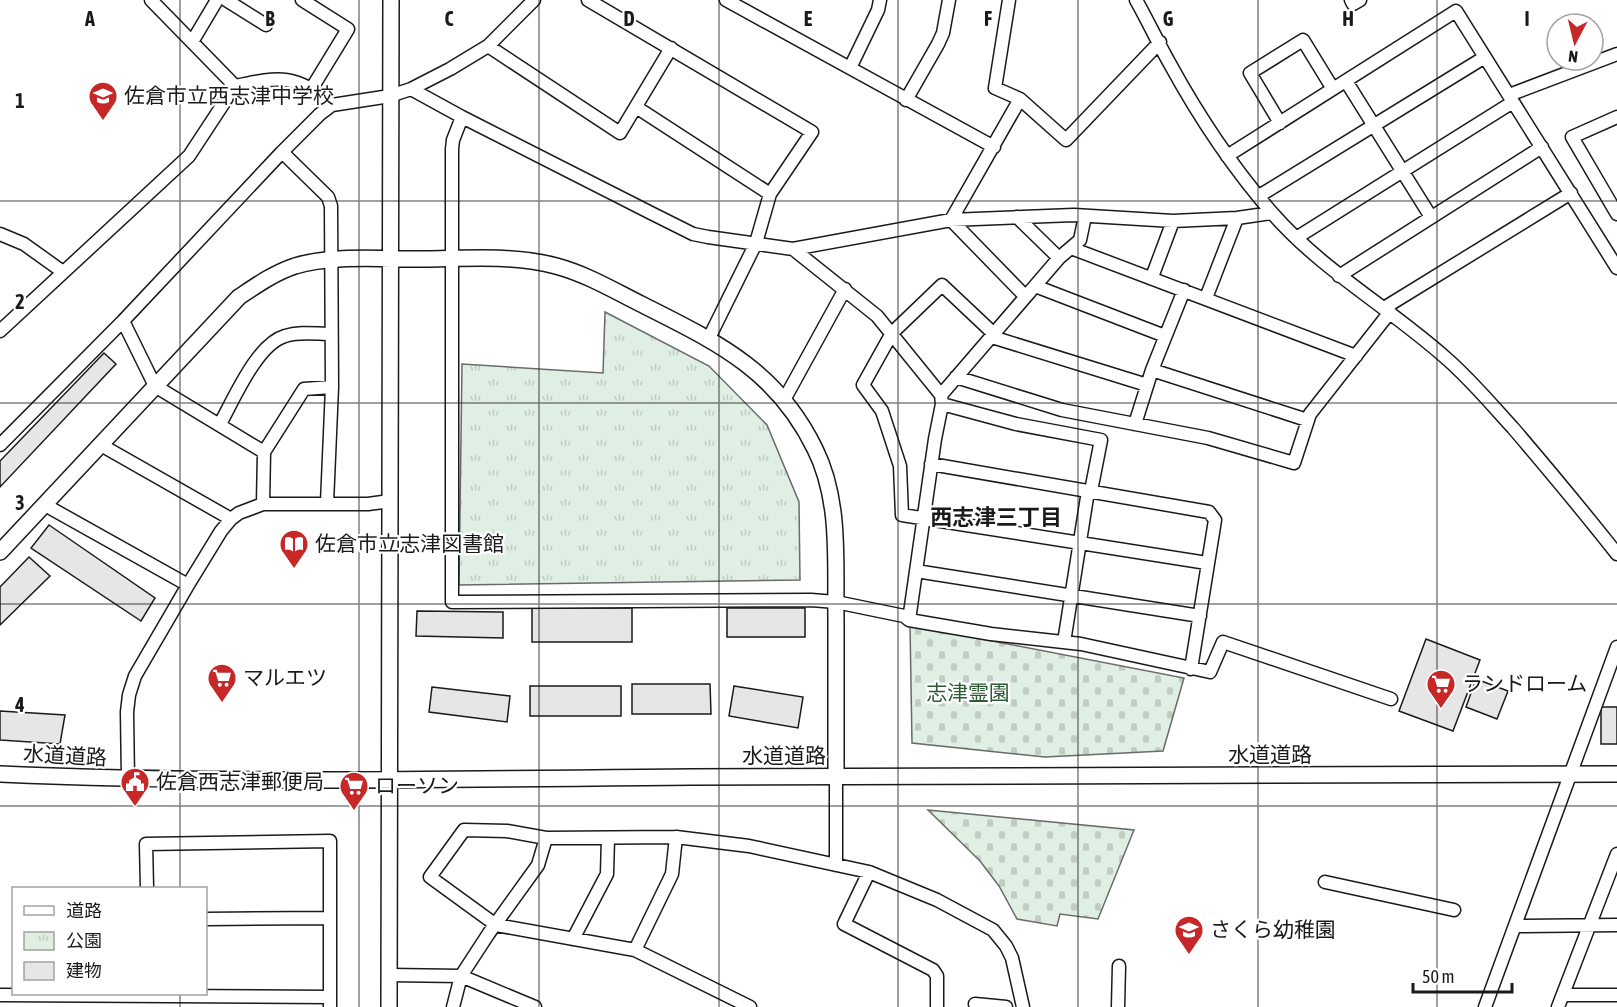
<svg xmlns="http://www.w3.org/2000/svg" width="1617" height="1007" viewBox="0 0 1617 1007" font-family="'Asap Condensed','Noto Sans JP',sans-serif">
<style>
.cemetery{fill:url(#cemetery-stones);stroke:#6a6a6a;stroke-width:1.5}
.park{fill:url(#park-tufts);stroke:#6a6a6a;stroke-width:1.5}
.building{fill:#e6e6e6;stroke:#1a1a1a;stroke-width:1.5}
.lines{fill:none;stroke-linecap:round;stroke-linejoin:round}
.minor-casing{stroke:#1a1a1a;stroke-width:15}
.tertiary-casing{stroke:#1a1a1a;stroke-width:18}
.minor{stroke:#fff;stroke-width:12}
.tertiary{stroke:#fff;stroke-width:15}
.grid{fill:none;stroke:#1a1a1a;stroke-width:1.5;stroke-opacity:0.55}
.labels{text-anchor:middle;stroke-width:4.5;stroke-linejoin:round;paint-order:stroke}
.poi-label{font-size:21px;fill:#1a1a1a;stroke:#fff;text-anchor:start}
.park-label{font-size:21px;fill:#2b5a34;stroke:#fff}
.street-label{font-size:21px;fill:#1a1a1a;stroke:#fff}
.neighbourhood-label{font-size:22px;font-weight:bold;fill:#1a1a1a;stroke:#fff}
.grid-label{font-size:20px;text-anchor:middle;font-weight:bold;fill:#1a1a1a;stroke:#fff;stroke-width:4.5;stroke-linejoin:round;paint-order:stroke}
</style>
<defs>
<pattern id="cemetery-stones" width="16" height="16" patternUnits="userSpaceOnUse" patternTransform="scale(1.5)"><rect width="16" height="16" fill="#e0efe3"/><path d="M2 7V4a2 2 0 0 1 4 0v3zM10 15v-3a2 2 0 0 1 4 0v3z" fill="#c0ccc2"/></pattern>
<pattern id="park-tufts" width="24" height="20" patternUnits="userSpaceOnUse" patternTransform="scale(1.5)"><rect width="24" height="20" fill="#e0efe3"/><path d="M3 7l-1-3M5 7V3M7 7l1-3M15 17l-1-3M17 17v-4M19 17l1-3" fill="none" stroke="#c0ccc2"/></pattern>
</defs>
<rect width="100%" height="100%" fill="#fff"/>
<path class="cemetery" d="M910,625l274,53 -21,73 -118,6 -133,-14z
M928,810l206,20 -36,89 -38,-5 -3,12 -40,-7 -18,-33 -19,-25z"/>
<path class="park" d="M605,312l104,54 58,59 32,77 1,78 -341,5 3,-221 141,9z"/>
<path class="building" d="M104,353l12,11 -116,123v-26z
M49,525l106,73 -14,23 -110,-73z
M29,557l21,19 -50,49v-38z
M532,608h100v34h-100z
M727,608h78v29h-78z
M417,611l86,1v26l-87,-2z
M1426,639l54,21 -27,71 -54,-20z
M1476,679l32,12 -11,28 -31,-12z
M632,684h78l1,30h-79z
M530,686h91v30h-91z
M734,686l69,11 -5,31 -69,-12z
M432,687l78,9 -3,26 -78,-10z
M1601,707h16v37h-16z
M0,711l65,4 -5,29 -60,-4z"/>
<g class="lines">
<g class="minor-casing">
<path id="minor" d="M151,0l84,86
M226,0l40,25
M302,0l46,29 -36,59
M588,0l224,132 -42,62 -14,49 -47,95
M726,0l268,147
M1009,0l-14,88 25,11 46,41 94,-98
M1136,0c12,21 22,43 34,64 29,53 63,104 103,150 50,57 117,94 174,145 24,21 44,45 66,69 35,41 70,83 104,126
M1351,0l2,4 7,-4
M192,42l25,-42
M488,46l132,87 51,-85
M850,68l28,-58 2,-10
M1346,81l85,136
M411,89l51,28 191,97 40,20 15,3 85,12 158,-29 123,-5 99,6 64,-3 35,-5
M1509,95l108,-41
M1020,99l-69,121 74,76
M906,100l32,-56 5,-11 6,-33
M636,107l134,87
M462,117l-9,23 -1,9v453l359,-2 25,2 68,14 5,4 82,14 90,10 129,28 13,-30 168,57
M1617,117l-45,20 45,77
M1280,123l-30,-50 53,-33 30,49
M282,152l46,45 3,9 1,181 -5,116
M1227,156l229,-145 161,257
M1259,196l226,-139
M1017,217l42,41
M0,234l24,10 39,28
M1296,238l217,-136
M1071,248l285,108
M793,249l84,67 64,79 1,9 -7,35 -26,181
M1339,276l203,-129
M1152,277l21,-56
M1035,286l130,50
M1206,298l31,-80
M1384,308l187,-115
M123,321l32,65 109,66 -1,52
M0,331l189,-175 46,-70c46,-10 61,-12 97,19l58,-9 21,-7 39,-20 38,-23 46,-46
M994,334l-52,-49 -50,48 -29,52 19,26 18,55 2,49 305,48
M992,337l155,48
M1152,370l155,50
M956,377l106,33 146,28 86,25 16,-49 80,-102
M941,395l118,-137 21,-18 5,-24
M784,400l61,-111
M942,404l74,20 85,16 -10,51
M220,424c14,-25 37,-80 65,-88 15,-5 31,-2 46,-2
M1135,424l17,-54 32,-80
M0,445l123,-124 159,-169 38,-38 12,-9
M101,445l130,74
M264,452l40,-63 28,-2
M931,464l278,48 6,8 -24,149
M45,505l143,80
M916,571l284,45
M1064,642l24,-151
M836,776v89
M128,779l-1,-67 2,-17 6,-19 53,-91 33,-54 10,-12 8,-6 24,-9h105l22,-3
M869,872l-25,52 89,46 4,6v31
M1325,882l129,28
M147,888l-1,-44 184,-3v166
M206,919l124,-1
M1515,926l102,-1
M573,939l34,-65 1,-36
M635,950l37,-76 4,-37
M389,975l72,1 74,31
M0,995l330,2
M1563,995h54
M975,1004l31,3
M453,1007l8,-31 28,-43 49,-68 8,-27
M750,1007l-115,-57 -139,-25 -66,-48 34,-47 43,1 39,7 130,-1 73,9 120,26 68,28 56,30 13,16 6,12 11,49
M1118,1007l1,-41
M1485,1007l132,-360
M1558,1007l59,-153"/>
</g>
<g class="tertiary-casing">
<path id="tertiary" d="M0,552l239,-255c18,-12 35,-24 56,-31 36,-11 85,-7 123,-7 45,0 94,-5 138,7 30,8 57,24 85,38 75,38 135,65 174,145 26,52 20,113 21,170 0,52 0,105 0,157
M0,774c230,10 460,5 691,3 308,-2 617,-2 926,-3
M389,1007l2,-1007"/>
</g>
<use href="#minor" class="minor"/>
<use href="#tertiary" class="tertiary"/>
</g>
<path class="grid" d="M180,0v888M359,0v1007M539,0v1007M719,0v1007M898,0v1007M1078,0v1007M1258,0v1007M1437,0v1007M0,201h1617M0,403h1617M0,604h1617M0,806h1617M180,994v13"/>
<defs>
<g id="school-pin" transform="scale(1.5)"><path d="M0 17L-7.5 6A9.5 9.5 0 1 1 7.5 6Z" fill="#c62828" stroke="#fff"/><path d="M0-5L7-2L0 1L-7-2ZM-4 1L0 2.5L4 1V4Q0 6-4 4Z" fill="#fff"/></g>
<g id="library-pin" transform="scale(1.5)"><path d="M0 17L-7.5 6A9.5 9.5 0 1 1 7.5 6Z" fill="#c62828" stroke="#fff"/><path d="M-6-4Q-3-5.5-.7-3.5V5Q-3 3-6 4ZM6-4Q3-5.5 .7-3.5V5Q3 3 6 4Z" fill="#fff"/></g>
<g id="supermarket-pin" transform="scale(1.5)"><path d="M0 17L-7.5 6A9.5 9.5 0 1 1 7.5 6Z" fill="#c62828" stroke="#fff"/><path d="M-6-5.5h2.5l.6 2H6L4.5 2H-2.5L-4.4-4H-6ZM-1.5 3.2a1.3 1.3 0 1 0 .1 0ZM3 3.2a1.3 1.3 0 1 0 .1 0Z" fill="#fff"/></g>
<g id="civic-pin" transform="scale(1.5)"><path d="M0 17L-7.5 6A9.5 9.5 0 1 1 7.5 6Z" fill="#c62828" stroke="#fff"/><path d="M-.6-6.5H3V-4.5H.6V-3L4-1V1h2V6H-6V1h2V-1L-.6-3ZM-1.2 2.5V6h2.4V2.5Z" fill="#fff"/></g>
</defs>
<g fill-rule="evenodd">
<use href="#school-pin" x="103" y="96"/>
<use href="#library-pin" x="294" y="544"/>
<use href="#supermarket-pin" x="222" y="678"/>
<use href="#supermarket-pin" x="1441" y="684"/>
<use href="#civic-pin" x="135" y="782"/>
<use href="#supermarket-pin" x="354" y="786"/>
<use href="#school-pin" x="1189" y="930"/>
</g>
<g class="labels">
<g class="poi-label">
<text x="124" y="103">佐倉市立西志津中学校</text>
<text x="315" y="551">佐倉市立志津図書館</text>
<text x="243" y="685">マルエツ</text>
<text x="1462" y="691">ランドローム</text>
<text x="156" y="789">佐倉西志津郵便局</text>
<text x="375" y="793">ローソン</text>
<text x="1210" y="937">さくら幼稚園</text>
</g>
<g class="park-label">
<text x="968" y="700">志津霊園</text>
</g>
<g class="street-label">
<text x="1270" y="762">水道道路</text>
<text transform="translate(65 756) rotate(3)" y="7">水道道路</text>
<text x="784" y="763">水道道路</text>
</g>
<g class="neighbourhood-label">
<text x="996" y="525">西志津三丁目</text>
</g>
</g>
<g class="grid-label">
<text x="90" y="26">A</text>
<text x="270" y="26">B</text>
<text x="449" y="26">C</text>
<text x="629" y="26">D</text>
<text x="808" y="26">E</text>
<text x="988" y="26">F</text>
<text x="1168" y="26">G</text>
<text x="1348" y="26">H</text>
<text x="1527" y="26">I</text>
<text x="20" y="108">1</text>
<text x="20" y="309">2</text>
<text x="20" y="510">3</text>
<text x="20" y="712">4</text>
</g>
<rect x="12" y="887" width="195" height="108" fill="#ffffff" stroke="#a3a3a3" stroke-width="1.5"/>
<rect x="24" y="906" width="30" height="9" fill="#ffffff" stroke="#a3a3a3" stroke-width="1.5"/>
<text x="66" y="917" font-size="18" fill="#1a1a1a">道路</text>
<rect x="24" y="932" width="30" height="18" fill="url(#park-tufts)" stroke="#a3a3a3" stroke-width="1.5"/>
<text x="66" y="947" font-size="18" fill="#1a1a1a">公園</text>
<rect x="24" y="962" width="30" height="18" fill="#e6e6e6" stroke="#a3a3a3" stroke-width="1.5"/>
<text x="66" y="977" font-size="18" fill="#1a1a1a">建物</text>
<g transform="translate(1575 42) rotate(187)"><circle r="28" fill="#ffffff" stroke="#a3a3a3" stroke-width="1.5"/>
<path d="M0-4.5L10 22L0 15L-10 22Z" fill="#c62828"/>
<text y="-9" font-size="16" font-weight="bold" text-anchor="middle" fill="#1a1a1a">N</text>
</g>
<path d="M1413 983v9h99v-9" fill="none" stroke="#1a1a1a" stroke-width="3"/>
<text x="1422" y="983" font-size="18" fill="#1a1a1a" stroke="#ffffff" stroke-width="4.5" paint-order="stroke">50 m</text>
</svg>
